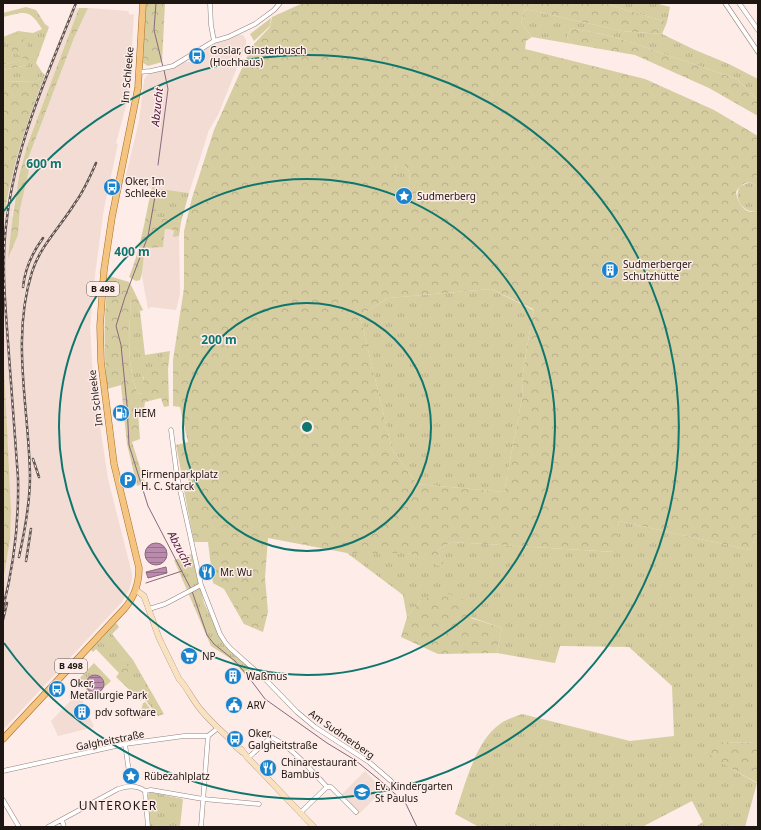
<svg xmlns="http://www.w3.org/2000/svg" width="761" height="830" viewBox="0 0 761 830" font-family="'Noto Sans',sans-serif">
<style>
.built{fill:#f2dcd4}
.grass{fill:url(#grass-tufts)}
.forest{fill:url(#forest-crowns);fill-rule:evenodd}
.green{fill:#d6cda1}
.water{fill:url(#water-rules);stroke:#8b687e}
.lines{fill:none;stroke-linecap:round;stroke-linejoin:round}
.stream{stroke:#8b687e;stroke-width:1}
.street-casing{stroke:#94817b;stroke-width:5}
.secondary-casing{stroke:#94817b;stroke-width:6}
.primary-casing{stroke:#a66d24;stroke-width:7}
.street{stroke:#fff;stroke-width:4}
.secondary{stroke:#fae1c0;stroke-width:5.5}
.primary{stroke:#f6c481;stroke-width:6}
.rail-casing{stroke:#5e5451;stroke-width:2.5}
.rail{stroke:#fdece7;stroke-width:1;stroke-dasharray:3;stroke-linecap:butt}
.ring{fill:none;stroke:#0f766e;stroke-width:2}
.labels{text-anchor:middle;stroke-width:3;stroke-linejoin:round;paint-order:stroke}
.shield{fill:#fdece7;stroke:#605653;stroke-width:1}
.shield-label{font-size:9px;font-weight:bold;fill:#1d1613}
.poi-label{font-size:10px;fill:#1d1613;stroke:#fdece7;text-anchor:start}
.street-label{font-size:10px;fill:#1d1613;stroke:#fdece7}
.water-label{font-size:11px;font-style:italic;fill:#460e3b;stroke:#fdece7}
.quarter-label{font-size:12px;letter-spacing:1px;fill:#1d1613;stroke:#fdece7}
.centre{fill:#0f766e;stroke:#fdece7;stroke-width:2}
.ring-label{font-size:12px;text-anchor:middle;font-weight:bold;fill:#0f766e;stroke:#fdece7;stroke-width:3;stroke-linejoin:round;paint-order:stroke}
</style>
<defs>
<pattern id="grass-tufts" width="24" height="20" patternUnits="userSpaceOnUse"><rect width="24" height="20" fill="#d6cda1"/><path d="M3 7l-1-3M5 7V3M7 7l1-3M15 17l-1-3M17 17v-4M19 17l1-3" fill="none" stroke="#b7af8a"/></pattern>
<pattern id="forest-crowns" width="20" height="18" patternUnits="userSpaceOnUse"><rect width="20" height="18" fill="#d6cda1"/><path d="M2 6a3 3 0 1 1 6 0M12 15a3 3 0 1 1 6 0" fill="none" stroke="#b7af8a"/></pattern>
<pattern id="water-rules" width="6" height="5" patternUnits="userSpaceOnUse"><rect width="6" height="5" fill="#ba8bac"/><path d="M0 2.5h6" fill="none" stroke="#97718b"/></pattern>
</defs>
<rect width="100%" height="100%" fill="#fdece7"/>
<path class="built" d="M72,8h7l-52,138 -8,30 -7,39 6,20 2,-26 9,-39 -3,-6 48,-126 14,-30 40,3 2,4 4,-1 -4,64 -3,24 -11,41 2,1 -14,64 -9,67 -5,52 3,51 15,101 19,75 5,20v6l-3,10 -7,12 -119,128v-149l7,-41 1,-29 -8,-161v-120l2,-16 7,-39 11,-40 22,-60z
M238,35h5l3,5v5l-28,70 -9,15 -20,63 -65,-9 15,-63 5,-41 2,-4 9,-5 14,-1 14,-8h7l10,-5v-4l18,-11z
M165,229l9,1v6h5l1,58 -4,16 -25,-3 -3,2 -6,-33 1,-19 3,-9 17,-2z
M75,696l6,1 13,30 -36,9 -7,-15z
M365,771l18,19 -24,24 -18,-19z"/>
<path class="grass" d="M603,3h52l15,4 -3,15z
M26,7l10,3 9,14 4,3 -13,36 6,9 3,3 -9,6 -33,1v-12l25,-5 -5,-26 -4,-6 6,26 -22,6v-28l15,-6 15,2 9,-4c-13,-21 -17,-17 -39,-12v-4z
M525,9l97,22 40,3 33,16 34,14 29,15v21l-21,-21 -122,-42 -44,-9 -4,9 5,7 -40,-7 -11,-14z
M398,164h5l6,7 1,13 -12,17 -10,-7 11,-16 -4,-10z
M751,182l7,5v24l-1,1c-15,0 -24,-13 -17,-26z
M160,189l29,4 -8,29 -27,-5z
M491,289l42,21 1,2 -2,5 -9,55 -1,26 -18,94 -87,-8 -25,-35 -32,-133 28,-18z
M131,300l9,11 5,44 19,-3 -1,12 -20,13v16l-5,1c-12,-29 -9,-63 -7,-94z
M619,521l131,29 8,-18v211l-38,-1 10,26 27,15 -12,44h-50l8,-5 -11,-21 -50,26h-163l-24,-13c10,-28 20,-73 45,-90 6,-5 15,-7 22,-10l108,27 44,-5 -2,-50 -43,-39 -69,-1 -5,17 -58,-10 5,-25 -81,-28 -14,17 -4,-22 -56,-42h61l37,15 -8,-18 15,-8 162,10z
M192,554l12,49 20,42 25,23 2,13 -20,-22 -20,-13 -37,-86z
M116,623l3,4 -7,7 21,26 31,54 -6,2 -15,-19 -2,4 -25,-24 3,-4 -23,-24 -3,3 -2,-2z
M94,663l17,18 -19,18 -6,-10 -8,-9z
M149,792l34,7 -3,28h-30l-2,-31z"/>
<path class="forest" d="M146,3h19l-3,59 -14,4 -5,-3z
M303,3h300l64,19 -5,12 -40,-3 -97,-22 -4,14 11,14 -6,4 -1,8 120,30 69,31 44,26v51l-7,-5c-8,1 -11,3 -15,10 1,11 10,24 22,19v321l-8,18 -131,-29 -4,31 -163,-10 -15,8 9,19 -38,-16h-61l-79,-15 -3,40 3,34 -5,20 -19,-8 -20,-35 -11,-6 -5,-41h-14l-11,-57 6,-1 -2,-14 -6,1 -5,-26 12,-3 -8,-35 -7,-1v-46l11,-72v-57l8,-33 22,-68 38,-84 18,-19 2,-10zM398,164h5l6,7 1,13 -12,17 -9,-7 10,-16 -4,-10zM491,289l42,20 1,3 -2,5 -9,55 -1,26 -18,94 -87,-8 -25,-35 -32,-133 28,-18z
M79,8h9l-14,30 -48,126 3,6 -9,39 -2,26 -10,23 5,-43 6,-39 8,-30z
M571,28l44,9 122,42 21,21v16l-49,-28 -74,-33 -63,-11 -5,-7z
M19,33l13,2v3l-9,1 11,17 -6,9 -25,5v-5l21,-6 -14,-10 -2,-12z
M45,75c-19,50 -37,101 -42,155v-148l33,-1z
M152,187l8,2 -5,28 26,5 -2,14 -6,1 1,-7 -9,-1 -2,18 -17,1c-4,10 -2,22 -6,32l-4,1 -7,-4c12,-29 16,-59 23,-90z
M109,276l20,6 3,5 11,23 -3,1 -9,-10c-2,30 -5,64 7,93l5,-1c0,-20 -1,-23 20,-29l1,-12 6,-1 -2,18 1,37 -5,1 -3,-9 -16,4 -1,7 -6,3 2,27 -8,3 13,41 -8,3 -10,-42 -6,-59 -14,4c-3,-38 -4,-76 2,-113z
M3,364l1,1 7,146 -1,29 -7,41z
M443,592l30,11 -2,15 31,10 -5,25 -59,1 -37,-17 6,-20 14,-17z
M125,663l5,6 -7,8 18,17 -2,3 -22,-20 3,-4 -4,-7z
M720,742l38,1v40l-28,-15 -23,-15 2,-8z"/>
<path class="green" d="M271,18l-1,8 -16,15 -4,-7z
M145,702l8,10 -1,3 -13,4 4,-16z"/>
<path class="water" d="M145 554a11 11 0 1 1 22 0a11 11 0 1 1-22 0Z
M166,567l1,6 -19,5 -2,-6z
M86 684a9 9 0 1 1 18 0a9 9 0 1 1-18 0Z"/>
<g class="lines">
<path class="stream" d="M156,3l-2,27 9,37
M158,165l10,-76 -4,-19
M156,191l-8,45 -23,61 -9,29 5,19 6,60 2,40 19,61 43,83
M146,583l36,-12
M192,591l15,44 7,9 21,17 12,14 18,24 62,44 28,17 27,22 24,22 11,23"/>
<g class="street-casing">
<path id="street" d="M210,3l1,22 3,16
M725,3l33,49
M739,3l19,27
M139,72l12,-1 22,-5 41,-25 14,-4 27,-13 19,-14 6,-7
M201,585l19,49 5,8 5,6 36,32 31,32 18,15 54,35 22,19
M149,609l16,-5 36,-19 -24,-109 -6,-46
M125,744l6,42
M248,758l23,-21c22,11 39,32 56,50l-27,26
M3,771l122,-27 59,-8h24l10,-8
M327,787h4l25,25
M145,791l3,36
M3,800l16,27
M62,820l2,7
M48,827l70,-38c9,-3 19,-4 27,2l6,-1 52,9 56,5
M201,827l7,-91"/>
</g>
<g class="secondary-casing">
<path id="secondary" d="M136,590l8,6 15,42 20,41c8,8 14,22 22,31 9,11 20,21 31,31l3,5 7,6
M241,749l7,9 66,69"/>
</g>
<g class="primary-casing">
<path id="primary" d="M3,739l122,-131c10,-12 14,-25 14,-40l-25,-104 -13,-102 -1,-36 4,-56 8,-53 26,-129 5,-85"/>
</g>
<use href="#street" class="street"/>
<use href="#secondary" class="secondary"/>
<use href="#primary" class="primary"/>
<g class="rail-casing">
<path id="rail" d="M23,287c2,-19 9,-34 20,-49
M33,459l6,18
M19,557c6,-27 11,-53 11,-81 -1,-68 -19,-137 2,-204 8,-26 29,-46 43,-69 9,-12 15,-26 21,-40
M26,561l5,-32
M3,608c11,-43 16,-85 15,-130 -3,-45 -7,-91 -10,-136 -3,-41 -7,-82 -1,-124 9,-75 41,-145 69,-215
M3,620l4,-17"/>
</g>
<use href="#rail" class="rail"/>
</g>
<g class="ring">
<circle cx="307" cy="427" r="124"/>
<circle cx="307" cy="427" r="248"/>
<path d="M4 211A372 372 0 1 1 4 643"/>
</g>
<defs>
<g id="bus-disc" transform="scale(0.9)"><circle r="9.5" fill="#1a83cd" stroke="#fdece7"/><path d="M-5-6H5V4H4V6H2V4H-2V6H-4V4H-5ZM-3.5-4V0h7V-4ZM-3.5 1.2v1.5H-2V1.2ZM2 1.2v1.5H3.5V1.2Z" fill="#fff"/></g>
<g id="sight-disc" transform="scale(0.9)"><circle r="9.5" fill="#1a83cd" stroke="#fdece7"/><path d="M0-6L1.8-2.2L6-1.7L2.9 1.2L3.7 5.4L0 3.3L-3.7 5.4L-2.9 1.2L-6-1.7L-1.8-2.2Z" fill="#fff"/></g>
<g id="building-disc" transform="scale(0.9)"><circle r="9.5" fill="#1a83cd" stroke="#fdece7"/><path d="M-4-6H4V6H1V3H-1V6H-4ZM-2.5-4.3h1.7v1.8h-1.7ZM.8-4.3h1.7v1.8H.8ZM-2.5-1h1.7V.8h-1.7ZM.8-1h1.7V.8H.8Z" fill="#fff"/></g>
<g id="fuel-disc" transform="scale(0.9)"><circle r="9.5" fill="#1a83cd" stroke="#fdece7"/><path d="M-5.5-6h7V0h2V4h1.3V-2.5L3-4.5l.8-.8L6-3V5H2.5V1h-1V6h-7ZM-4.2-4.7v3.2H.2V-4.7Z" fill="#fff"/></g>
<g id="parking-disc" transform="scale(0.9)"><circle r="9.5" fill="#1a83cd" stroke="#fdece7"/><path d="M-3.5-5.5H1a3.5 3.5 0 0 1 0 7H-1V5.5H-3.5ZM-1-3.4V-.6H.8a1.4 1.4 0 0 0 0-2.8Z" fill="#fff"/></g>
<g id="restaurant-disc" transform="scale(0.9)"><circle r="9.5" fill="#1a83cd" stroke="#fdece7"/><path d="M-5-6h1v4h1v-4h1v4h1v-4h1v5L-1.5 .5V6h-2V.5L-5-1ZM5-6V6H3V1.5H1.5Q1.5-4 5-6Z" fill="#fff"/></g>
<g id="supermarket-disc" transform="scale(0.9)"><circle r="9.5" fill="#1a83cd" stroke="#fdece7"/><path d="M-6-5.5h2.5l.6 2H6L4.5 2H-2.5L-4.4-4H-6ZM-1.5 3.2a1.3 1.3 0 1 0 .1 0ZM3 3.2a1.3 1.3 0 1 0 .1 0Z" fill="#fff"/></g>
<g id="civic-disc" transform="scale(0.9)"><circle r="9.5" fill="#1a83cd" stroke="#fdece7"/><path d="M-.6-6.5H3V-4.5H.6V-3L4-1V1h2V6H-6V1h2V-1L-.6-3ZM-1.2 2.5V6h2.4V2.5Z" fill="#fff"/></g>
<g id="school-disc" transform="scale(0.9)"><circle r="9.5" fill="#1a83cd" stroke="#fdece7"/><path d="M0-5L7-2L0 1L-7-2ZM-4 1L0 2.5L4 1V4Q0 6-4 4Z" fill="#fff"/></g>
</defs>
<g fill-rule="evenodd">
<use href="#bus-disc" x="197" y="56"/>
<use href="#bus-disc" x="112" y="187"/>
<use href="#sight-disc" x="404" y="196"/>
<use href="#building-disc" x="610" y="270"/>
<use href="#fuel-disc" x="121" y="413"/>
<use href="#parking-disc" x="128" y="480"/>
<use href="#restaurant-disc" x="207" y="572"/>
<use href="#supermarket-disc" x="189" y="656"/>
<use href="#building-disc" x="233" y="676"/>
<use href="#bus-disc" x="57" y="689"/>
<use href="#civic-disc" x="234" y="705"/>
<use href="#building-disc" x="82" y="712"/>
<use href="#bus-disc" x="235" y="739"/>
<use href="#restaurant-disc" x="268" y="768"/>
<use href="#sight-disc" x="131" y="776"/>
<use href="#school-disc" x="362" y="792"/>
</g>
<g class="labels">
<g class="shield">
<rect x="87" y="282" width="32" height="14" rx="3"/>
<rect x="55" y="659" width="32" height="14" rx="3"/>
</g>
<g class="shield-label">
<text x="103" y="292">B 498</text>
<text x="71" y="669">B 498</text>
</g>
<g class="poi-label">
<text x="210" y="54">Goslar, Ginsterbusch<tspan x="210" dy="12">(Hochhaus)</tspan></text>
<text x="125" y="185">Oker, Im<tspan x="125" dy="12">Schleeke</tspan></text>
<text x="417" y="200">Sudmerberg</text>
<text x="623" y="268">Sudmerberger<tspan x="623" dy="12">Schutzhütte</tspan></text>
<text x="134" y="417">HEM</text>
<text x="141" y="478">Firmenparkplatz<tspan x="141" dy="12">H. C. Starck</tspan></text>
<text x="220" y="576">Mr. Wu</text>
<text x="202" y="660">NP</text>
<text x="246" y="680">Waßmus</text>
<text x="70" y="687">Oker,<tspan x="70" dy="12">Metallurgie Park</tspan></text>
<text x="247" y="709">ARV</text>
<text x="95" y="716">pdv software</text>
<text x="248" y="737">Oker,<tspan x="248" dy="12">Galgheitstraße</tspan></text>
<text x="281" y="766">Chinarestaurant<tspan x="281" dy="12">Bambus</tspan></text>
<text x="144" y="780">Rübezahlplatz</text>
<text x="375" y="790">Ev. Kindergarten<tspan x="375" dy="12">St Paulus</tspan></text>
</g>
<g class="street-label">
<text transform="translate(127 75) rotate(-85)" y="4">Im Schleeke</text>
<text transform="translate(95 398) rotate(-97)" y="4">Im Schleeke</text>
<text transform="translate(342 734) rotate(35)" y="4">Am Sudmerberg</text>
<text transform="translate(110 740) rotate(-11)" y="4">Galgheitstraße</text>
</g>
<g class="water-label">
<text transform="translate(157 107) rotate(-84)" y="4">Abzucht</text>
<text transform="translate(180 549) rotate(62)" y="4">Abzucht</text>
</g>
<g class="quarter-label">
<text x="118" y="810">UNTEROKER</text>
</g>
</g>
<circle cx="307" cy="427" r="6" class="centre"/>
<g class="ring-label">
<text x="44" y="168">600 m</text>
<text x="132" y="256">400 m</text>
<text x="219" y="344">200 m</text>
</g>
<rect width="761" height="830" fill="none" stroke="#1d1613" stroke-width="8"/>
</svg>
